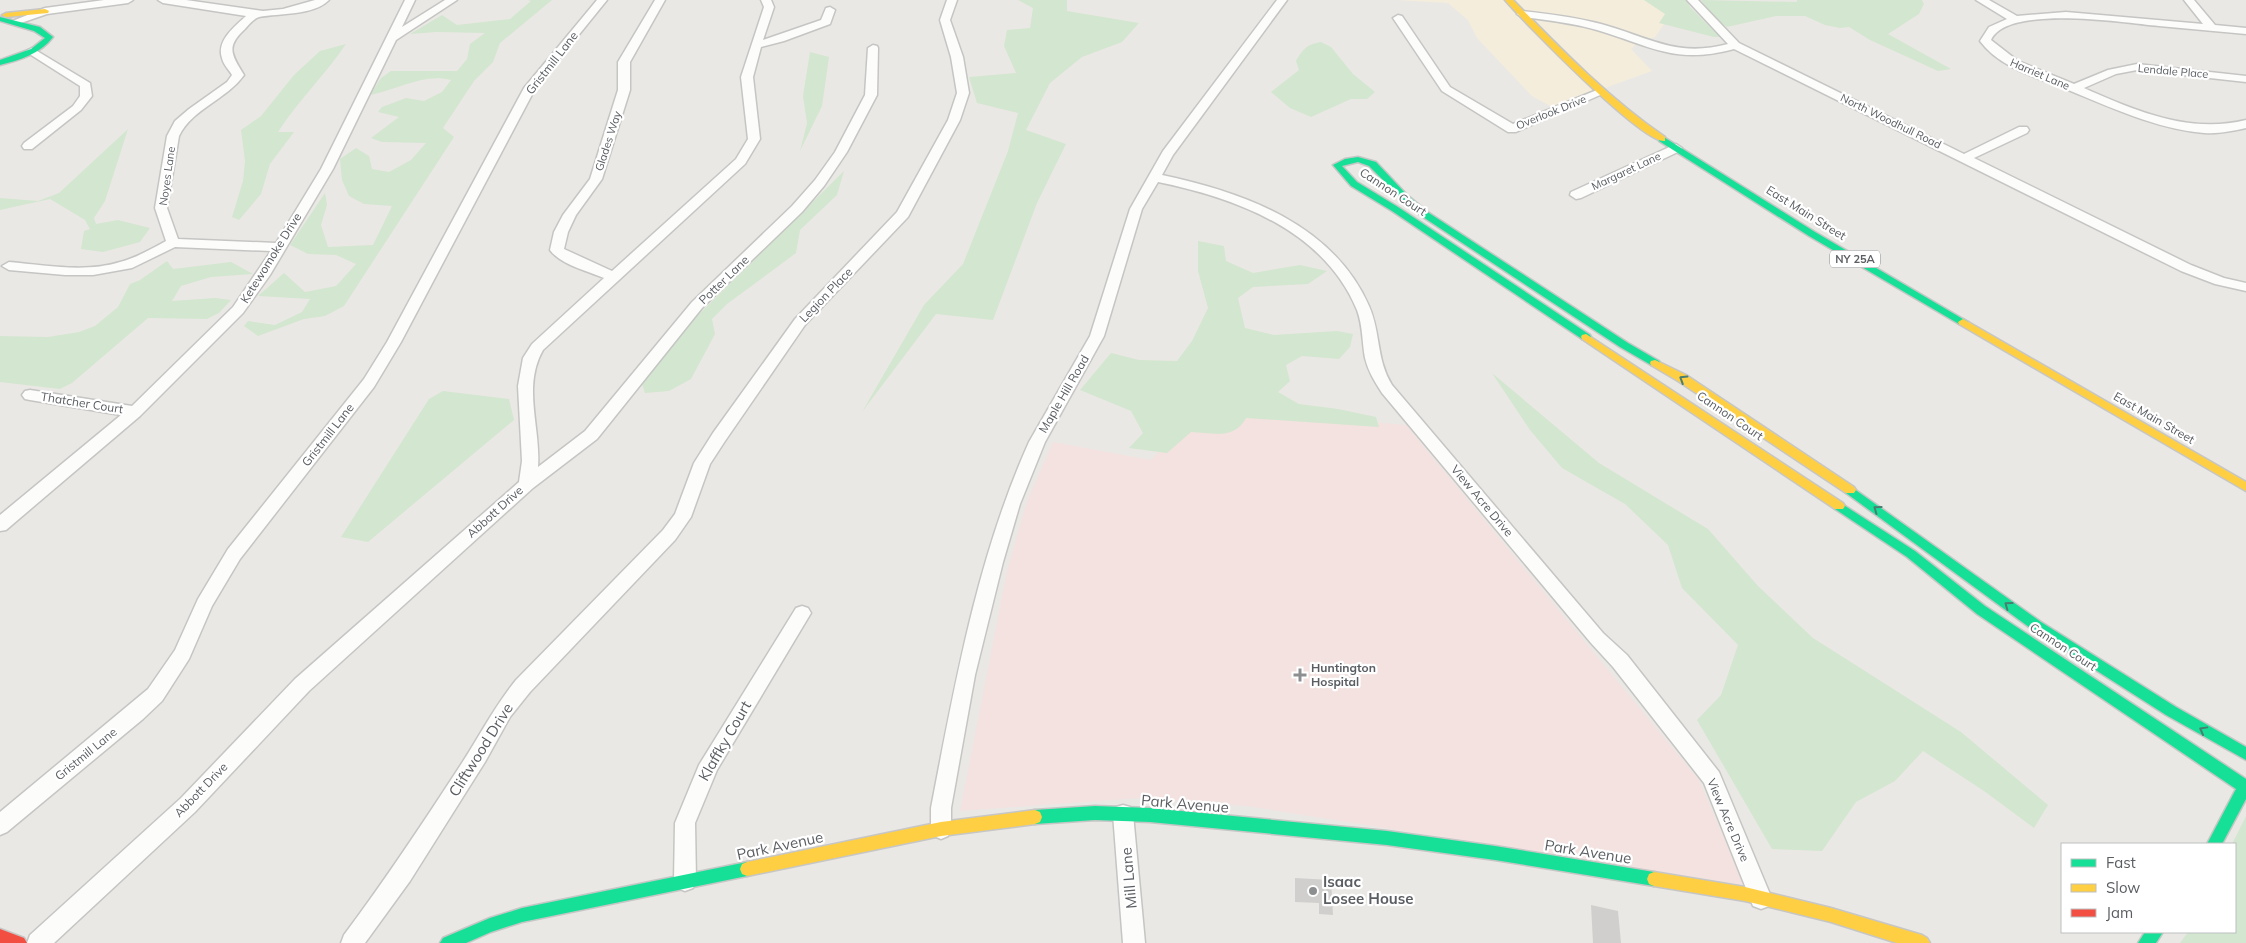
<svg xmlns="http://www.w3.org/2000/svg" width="2246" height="943" viewBox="0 0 2246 943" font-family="Mulish,sans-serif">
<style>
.commercial{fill:#f4eddc}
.medical{fill:#f3e2e0}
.green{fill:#d3e6cf}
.building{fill:#d1cfcd}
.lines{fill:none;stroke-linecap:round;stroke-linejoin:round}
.street-casing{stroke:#c5c5c4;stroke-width:3}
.fast-casing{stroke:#c6c6c6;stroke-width:3}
.slow-casing{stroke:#c6c6c6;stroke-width:3}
.jam-casing{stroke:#c6c6c6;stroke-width:3}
.street{fill:#fcfcfb;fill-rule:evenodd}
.fast{fill:#16e098;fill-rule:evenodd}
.slow{fill:#ffcf43;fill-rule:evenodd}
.jam{fill:#f24e42;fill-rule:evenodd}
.oneway{stroke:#497e70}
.poi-dot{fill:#8c8e90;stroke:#fff;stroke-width:2}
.labels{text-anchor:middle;stroke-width:4.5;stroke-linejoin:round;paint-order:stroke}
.far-street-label{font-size:11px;fill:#5a5e62;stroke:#fff}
.shield{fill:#fff;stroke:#8c8e91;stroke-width:1}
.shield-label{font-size:11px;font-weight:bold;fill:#5a5e62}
.street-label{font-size:12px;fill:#5a5e62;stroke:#fff}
.poi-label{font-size:12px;font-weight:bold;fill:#5a5e62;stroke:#fff;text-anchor:start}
.near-street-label{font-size:15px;fill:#5a5e62;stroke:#fff}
.near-poi-label{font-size:15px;font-weight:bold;fill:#5a5e62;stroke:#fff;text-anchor:start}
</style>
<rect width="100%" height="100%" fill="#eae8e4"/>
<path class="commercial" d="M1397,0h253l23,11 -18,26 -18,6 -6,6 21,22 -100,36 -20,-11 -55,-58 -9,-18 -20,-17z"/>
<path class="medical" d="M1241,410l165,15 293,355 45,105 -498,-79 -105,-8 -181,13 47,-240 20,-70 26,-59 98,18 27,-29z"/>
<path class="green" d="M528,0h24l-52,43 -7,19 -19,19 -31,47 11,9 -110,169 -19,10 -21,3 -46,17 -14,-10 4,-5 27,4 27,-13 8,-13 -52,-3 26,-23 21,19 31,-6 20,-22 -20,-9 -28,-1 -18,-9 35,-52 2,12 -6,20 7,22 45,-2 19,-39 -28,-2 -15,-8 -7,-16 -2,-21 16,-11 13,8 3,13 17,3 22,-12 15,-17 -44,-1 -11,-4 28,-21 -21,-5 4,-5 24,-9 18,3 18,-9 9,-12c-28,-7 -53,10 -81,15l11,-17 10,-7h66l10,-12 3,-15 15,-11 -49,-1 -26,2 32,-19 15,10 53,-6 21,-18z
M1018,0h49v11l72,12 -17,19 -40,15 -32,26 -24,47 40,14 -29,59 -44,117 -57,-6 -74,98 62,-107 39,-41 45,-113 10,-38 -41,-10 -8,-26 47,-4 -12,-27 3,-16 23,-2 3,-20z
M1644,0h43l3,7 30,30h-6l-55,-14 6,-9z
M1701,0l96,2v-2h125l2,4 -5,10 -31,20 63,35 -13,2 -68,-31 -21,-13 -9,1 -15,-3 -20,-9h-29l-49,11 -11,-8z
M1321,42l10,5 22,27 22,18 -8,7h-16l-40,18 -21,-9 -19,-16 28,-22 -3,-9c7,-12 11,-17 25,-19z
M346,44c-21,31 -48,57 -68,88h16l-24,32 -9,30 -22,26 -7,-3 11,-36 2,-20 -4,-31 20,-14 33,-41 26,-24z
M810,52l19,5 -7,49 -22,45 7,-28 -4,-27z
M128,129l-23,72 -11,17 2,6 22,-4 32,8 -10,14 -37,10 -22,-3 3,-18 6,-2 -5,-9 -35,-21 -50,11v-12l38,3 21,-8z
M844,171l-7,24 -37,35 -4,23 -69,51 -15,15 3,15 -24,45 -22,12 -24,2 -3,-9 47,-60z
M1198,241l26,5 2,15 27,12 47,-8 27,6 -19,13 -55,3 -15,11 7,30 29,7 63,-4 16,3 -3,13 -11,12 -37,-3 -16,9 4,16 -12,11 21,12 39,5 38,8 3,10 -133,-9c-12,22 -33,15 -55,14l-24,21 -38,-5 14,-15 -12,-22 -51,-21 31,-37 28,7 38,1 15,-20 16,-33 -10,-37z
M167,261l6,8 58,-7 22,12 -42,3 -30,9 -9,15 43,-3 16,2 -12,13 -12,6 -59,-1 -76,65 -12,6 -60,-7v-46l48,1 31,-5 16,-6 23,-19 12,-23 10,-4z
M1492,373l107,90 109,66 50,57 55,52 148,94 87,73 -14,23 -50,-37 -61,-40 -28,30 -39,21 -34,49 -50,-2 -75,-129 24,-25 17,-50 -56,-57 -14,-43 -43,-41 -63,-36 -32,-38z
M443,391l66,8 5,21 -146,122 -27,-5 88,-138z
M2246,816v127h-66l8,-11h47v-88h-3z"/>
<path class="building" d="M1295,878l36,2 2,35 -14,-1v-11l-24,-1z
M1591,905l27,6 3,32h-28z"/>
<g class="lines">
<g class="street-casing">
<path id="street" d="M104,0h29l-5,3 -81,11 -32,11 -5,-3 35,-14z
M158,0h28l77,11 20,-2 32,-9h14c-16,16 -49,13 -70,17 -4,1 -11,8 -14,12 -20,18 -13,26 -1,46 -18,25 -51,33 -65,61l-12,72 11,31 98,4 45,-74 84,-169h10l-13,27 43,-27h12l-61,40 -63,129 -63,106 -27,38 -103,103 -134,114 -6,1v-16l121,-100 -91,-15 -5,-1 -3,-4 3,-4 5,-1 102,16 101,-99 38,-56 -96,-4 -43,21 -39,7h-28l-56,-5 -7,-4 7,-4c36,3 76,11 111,0 16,-4 31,-13 46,-21l-11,-33 12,-72 8,-15 14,-12 38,-27 5,-7c-3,-5 -9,-11 -10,-17 -6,-17 13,-32 24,-42l-83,-13z
M597,0h10l-72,89 -134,253 -27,45 -134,172 -28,47 -23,53 -27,42 -19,18 -136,113 -7,3v-23l148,-123 27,-39 23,-51 30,-50 136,-170 23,-37 137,-254z
M655,0h10l-35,62v28l-28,89 -26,36 -8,17 -4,17 48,22 124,-112 12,-20 -7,-62 23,-70 -3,-7h10l3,7 -11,33 58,-20 5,-12 4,-1 5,3 -5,14 -46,17 -23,6 -8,30 7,62 -15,25 -202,186c-21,37 -2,78 -5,117l47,-36 107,-129 100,-96 23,-26 20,-28 30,-57 3,-47 5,-3 4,1 1,2 -1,47 -30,57 -23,34 -22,26 -100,96 -105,131 -64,49 -224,203 -114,121 -141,131h-27l3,-8 151,-137 114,-119 224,-197 3,-21 -4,-75 5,-28 9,-14 72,-66c-16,-7 -43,-13 -54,-28l4,-18 9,-17 27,-36 28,-89v-28z
M947,0h10l-7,20 13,37 6,36 -9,27 -52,97 -103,108 -80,116 -15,23 -19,53 -16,23 -145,152 -20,25 -25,45 -75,119 -45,62h-24l3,-8c41,-55 79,-112 116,-169 19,-29 34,-59 56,-86l147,-150 12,-16 19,-51 19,-30 82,-114 102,-107 51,-92 9,-27 -6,-36 -11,-37z
M1277,0h10l-114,155 -11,20c81,17 171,49 207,131 12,27 7,53 23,79l211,248 24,22 92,117 53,127 -3,7 -8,3 -8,-3 -49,-123 -91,-116 -22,-24 -209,-250c-7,-11 -14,-22 -17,-35 -3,-16 -2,-32 -8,-48 -33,-80 -121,-112 -199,-128l-16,27 -38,127 -59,106 -25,62 -17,58 -28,113 -24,133v21l-3,7 -7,3 -7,-3 -3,-7v-21c24,-124 46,-250 98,-366l61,-106 40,-127 33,-58z
M1687,0h11l41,43 225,111 55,-27h8l2,3 -2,3 -53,25 217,107 33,13 22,5v8l-31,-7 -34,-13 -447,-222c-59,16 -83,-3 -137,-19 -24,-7 -50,-10 -75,-13l-5,-3 5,-3c27,3 53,6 79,13 48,13 75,34 127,20z
M1976,0h13l28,16 49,-4 137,12 -19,-24h10l21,25 31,3v6c-29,-3 -58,-5 -87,-8 -34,-3 -152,-22 -168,14l27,21 56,23 34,-14 29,-6 109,12v6l-109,-12 -21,4 -32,14c52,23 105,46 162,32v8c-14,3 -27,6 -42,5 -48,-4 -94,-26 -138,-44 -30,-12 -66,-21 -86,-48l9,-14 18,-8z
M1398,15l4,1 48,71 63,37 84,-34 4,-1 6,3 -91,40h-8l-66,-41 -49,-73z
M32,48l58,35 2,13 -11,14 -49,39h-8l-2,-3 2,-3 49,-37 7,-10v-10l-52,-33 -2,-2z
M1676,144l6,4 -2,3 -99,47 -5,1 -6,-4 1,-3z
M802,606l6,2 3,5 -94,157 -22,53 1,58 -3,7 -8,3 -8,-3 -3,-7 1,-58 24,-58 97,-157z
M1123,805l7,2 3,7 12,129h-22l-10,-129 3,-7z"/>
</g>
<g class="fast-casing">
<path id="fast" d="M0,17l40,10 13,10c-13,17 -33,23 -53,28v-5l31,-11 14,-11 -11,-7 -34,-10z
M1662,136l153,96 153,90 -1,2h-8l-150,-88 -150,-95v-4z
M1358,157l18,5 32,34 21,17 199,130 31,18 1,2 -1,2h-8l-31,-18 -197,-130 -21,-18 -33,-33 -11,-4 -16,4 15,16 41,25 192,128 1,2 -1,2h-8l-190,-128 -41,-25 -18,-21 12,-6z
M1850,486l191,136 135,85 70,40v13l-80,-45 -133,-85 -187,-137 -2,-3 2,-3z
M1839,502l76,49 70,55 261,173v20l-24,45h-15l29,-55 -259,-175 -70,-57 -72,-48 -2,-3 2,-3z
M1095,806l55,2 237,23 108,15 159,26 5,2 2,5 -2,5 -5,2 -159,-26 -108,-15 -237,-23 -55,-2 -60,4 -5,-2 -2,-5 2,-5 5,-2z
M747,862l5,2 2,5 -2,5 -5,2 -225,46 -31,10 -25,11h-26l3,-5 47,-20 32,-10z
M2145,932h18l-7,11h-18z"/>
</g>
<g class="slow-casing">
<path id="slow" d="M1505,0h8c48,49 95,98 152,137v4c-22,3 -141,-119 -160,-141z
M45,9l4,2 -1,2 -42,4 -4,-2 4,-2z
M1963,319l283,163v9l-287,-167 -1,-2z
M1586,334l257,169 2,3 -2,3h-8l-253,-170 -1,-2 1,-2z
M1655,360l31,15 168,112 2,3 -2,3h-8l-168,-112 -27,-16 -1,-2 1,-2z
M1035,810l5,2 2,5 -2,5 -5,2 -94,12 -194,40 -5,-2 -2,-5 2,-5 5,-2 194,-40z
M1654,872l91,15 86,21 91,27 5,3 3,5h-33l-66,-21 -86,-21 -91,-15 -5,-2 -2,-5 2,-5z"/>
</g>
<g class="jam-casing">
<path id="jam" d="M0,929l24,9 3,5h-27z"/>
</g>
<use href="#street" class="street"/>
<use href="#fast" class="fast"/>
<use href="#slow" class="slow"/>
<use href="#jam" class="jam"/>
</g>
<defs><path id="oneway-chevron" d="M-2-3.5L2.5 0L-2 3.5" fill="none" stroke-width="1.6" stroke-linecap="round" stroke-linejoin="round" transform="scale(1.25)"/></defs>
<g class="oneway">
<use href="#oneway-chevron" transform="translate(1683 379) rotate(-148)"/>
<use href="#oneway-chevron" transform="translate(1877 509) rotate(-144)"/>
<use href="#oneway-chevron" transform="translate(2008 605) rotate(-144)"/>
<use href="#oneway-chevron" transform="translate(2203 730) rotate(-151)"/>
</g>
<g class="poi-dot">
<path d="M1297.5 667.5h5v5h5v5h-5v5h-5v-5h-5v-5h5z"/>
<circle cx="1313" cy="891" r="5"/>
</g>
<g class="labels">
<g class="far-street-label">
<text transform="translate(2173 71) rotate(5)" y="4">Lendale Place</text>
<text transform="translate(2040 74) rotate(23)" y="4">Harriet Lane</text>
<text transform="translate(1551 112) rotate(-22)" y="4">Overlook Drive</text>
<text transform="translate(1891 121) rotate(26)" y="4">North Woodhull Road</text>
<text transform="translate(608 141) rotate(-72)" y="4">Glades Way</text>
<text transform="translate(1626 171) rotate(-25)" y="4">Margaret Lane</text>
<text transform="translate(167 176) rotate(-82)" y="4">Noyes Lane</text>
</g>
<rect class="shield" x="1830" y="250.5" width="50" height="17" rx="4"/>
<g class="shield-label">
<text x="1855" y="263">NY 25A</text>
</g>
<g class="street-label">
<text transform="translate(552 63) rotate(-52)" y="4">Gristmill Lane</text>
<text transform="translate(1393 192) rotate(33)" y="4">Cannon Court</text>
<text transform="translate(1806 213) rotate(32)" y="4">East Main Street</text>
<text transform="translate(271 258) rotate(-58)" y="4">Ketewomoke Drive</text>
<text transform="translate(724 280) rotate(-44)" y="4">Potter Lane</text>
<text transform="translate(826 295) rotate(-46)" y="4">Legion Place</text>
<text transform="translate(1064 394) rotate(-60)" y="4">Maple Hill Road</text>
<text transform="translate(82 403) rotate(9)" y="4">Thatcher Court</text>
<text transform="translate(1730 416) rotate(34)" y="4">Cannon Court</text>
<text transform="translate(2154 418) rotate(30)" y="4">East Main Street</text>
<text transform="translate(328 435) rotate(-52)" y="4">Gristmill Lane</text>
<text transform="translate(1482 501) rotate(50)" y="4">View Acre Drive</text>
<text transform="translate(495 512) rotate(-42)" y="4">Abbott Drive</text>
<text transform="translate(2063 647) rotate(33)" y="4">Cannon Court</text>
<text transform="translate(86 754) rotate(-39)" y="4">Gristmill Lane</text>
<text transform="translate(201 790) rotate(-46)" y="4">Abbott Drive</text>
<text transform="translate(1728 820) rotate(67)" y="4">View Acre Drive</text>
</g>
<g class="poi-label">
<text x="1311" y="672">Huntington<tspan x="1311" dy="14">Hospital</tspan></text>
</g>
<g class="near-street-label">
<text transform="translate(725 741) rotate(-60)" y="5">Klaffky Court</text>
<text transform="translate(481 750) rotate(-58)" y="5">Cliftwood Drive</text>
<text transform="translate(1185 804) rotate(5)" y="5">Park Avenue</text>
<text transform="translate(780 846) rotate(-12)" y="5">Park Avenue</text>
<text transform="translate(1588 852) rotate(9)" y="5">Park Avenue</text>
<text transform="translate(1129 878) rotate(-95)" y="5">Mill Lane</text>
</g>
<g class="near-poi-label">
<text x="1323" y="887">Isaac<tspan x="1323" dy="17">Losee House</tspan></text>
</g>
</g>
<rect x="2061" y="843" width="175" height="90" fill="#ffffff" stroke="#bdbfc0"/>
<rect x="2071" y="859" width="25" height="8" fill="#16e098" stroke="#bdbfc0"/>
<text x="2106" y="868" font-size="15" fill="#5a5e62">Fast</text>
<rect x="2071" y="884" width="25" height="8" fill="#ffcf43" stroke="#bdbfc0"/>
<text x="2106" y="893" font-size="15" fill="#5a5e62">Slow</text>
<rect x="2071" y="909" width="25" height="8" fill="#f24e42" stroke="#bdbfc0"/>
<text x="2106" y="918" font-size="15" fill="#5a5e62">Jam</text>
</svg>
